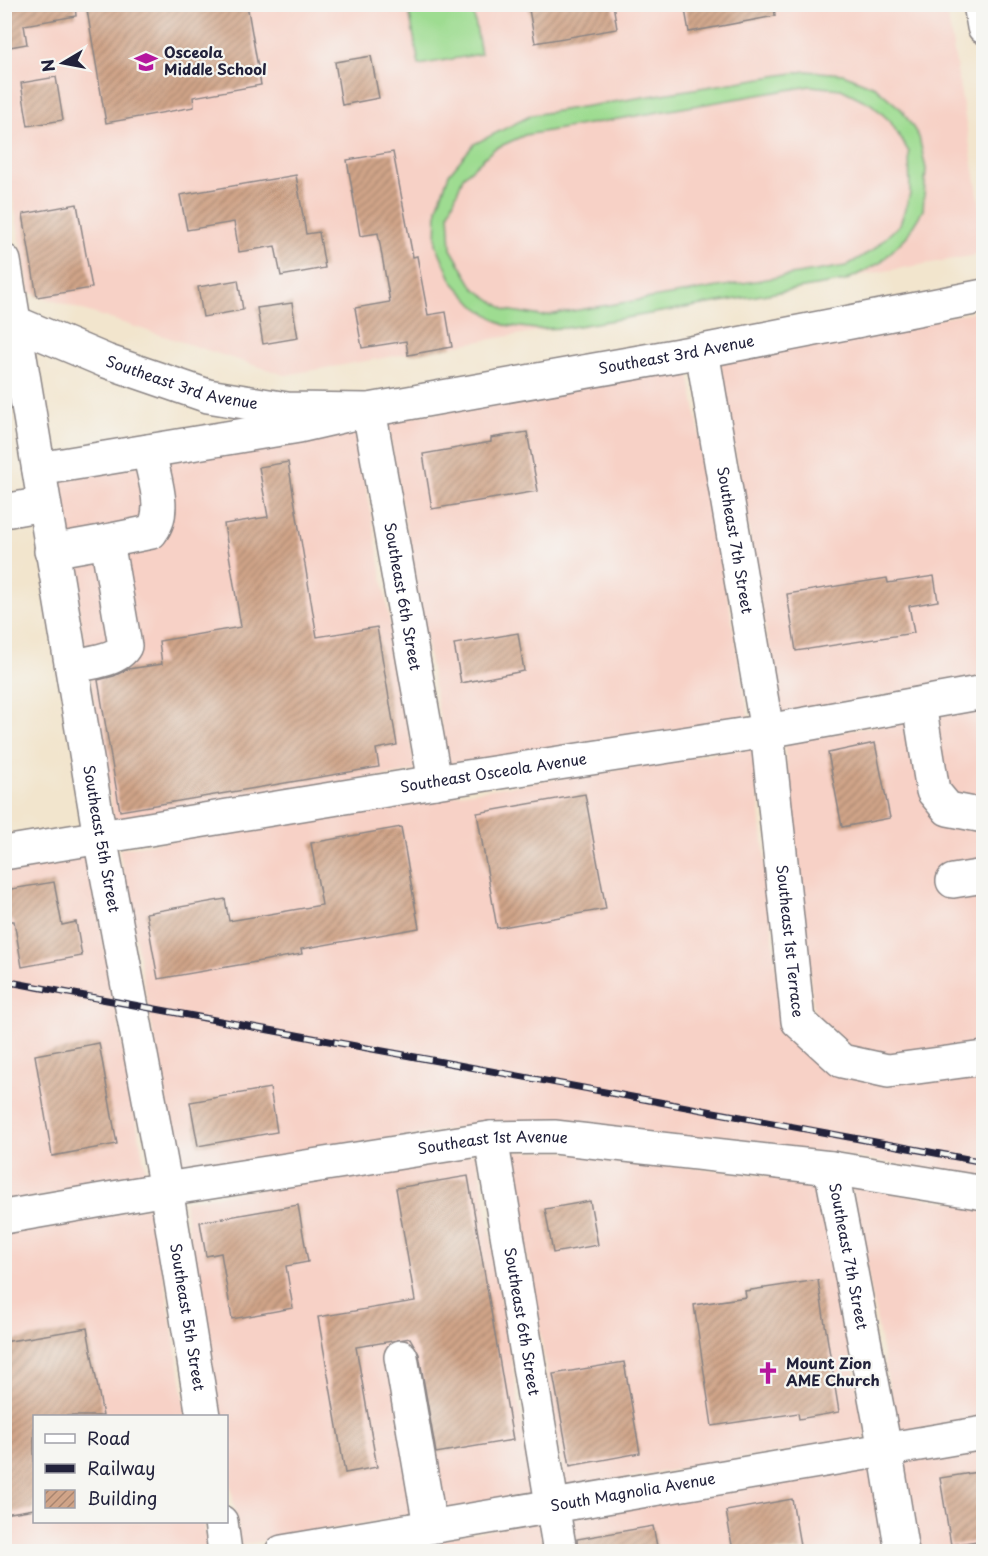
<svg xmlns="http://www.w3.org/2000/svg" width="988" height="1556" viewBox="0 0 988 1556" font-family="'Playpen Sans',sans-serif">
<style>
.built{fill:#f7d1c6}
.pitch{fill:#9edc91;stroke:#607f66;stroke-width:1.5;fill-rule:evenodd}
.building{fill:url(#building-hatch)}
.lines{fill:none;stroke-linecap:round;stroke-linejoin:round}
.minor-casing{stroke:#8a8484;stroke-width:36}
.major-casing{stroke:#8a8484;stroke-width:36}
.minor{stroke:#fff;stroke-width:33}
.major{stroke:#fff;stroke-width:33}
.rail-casing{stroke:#22223b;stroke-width:7}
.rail{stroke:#f6f6f2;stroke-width:4.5;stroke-dasharray:14;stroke-linecap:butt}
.labels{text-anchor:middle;stroke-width:4.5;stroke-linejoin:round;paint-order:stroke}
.poi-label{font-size:15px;font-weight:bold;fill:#22223b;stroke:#f6f6f2;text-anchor:start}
.street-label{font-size:15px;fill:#22223b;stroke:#f6f6f2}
</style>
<defs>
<pattern id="building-hatch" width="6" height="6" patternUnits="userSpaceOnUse" patternTransform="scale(1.5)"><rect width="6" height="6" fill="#d0a488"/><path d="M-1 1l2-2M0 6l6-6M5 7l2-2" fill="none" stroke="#a88570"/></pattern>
</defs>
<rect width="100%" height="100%" fill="#f6f6f2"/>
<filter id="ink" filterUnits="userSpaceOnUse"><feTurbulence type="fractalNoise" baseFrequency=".0167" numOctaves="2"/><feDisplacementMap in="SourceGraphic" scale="12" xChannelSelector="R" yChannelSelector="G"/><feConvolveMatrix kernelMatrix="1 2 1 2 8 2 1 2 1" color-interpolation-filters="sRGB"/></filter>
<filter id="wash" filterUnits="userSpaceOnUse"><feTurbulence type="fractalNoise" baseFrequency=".008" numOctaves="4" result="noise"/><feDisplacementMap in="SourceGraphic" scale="24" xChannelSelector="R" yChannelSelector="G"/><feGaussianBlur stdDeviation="1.35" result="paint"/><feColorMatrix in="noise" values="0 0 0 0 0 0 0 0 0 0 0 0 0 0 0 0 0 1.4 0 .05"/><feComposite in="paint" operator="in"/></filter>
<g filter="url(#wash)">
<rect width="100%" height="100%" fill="#f2e5cd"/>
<path class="built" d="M4,5h942l37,218v31l-698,121 -255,-82 -25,-135z
M983,310v368l-203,36 -60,-352z
M688,367l61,352 -301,46 -61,-344z
M356,427l60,344 -302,50 -57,-341z
M983,707v337l-93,12 -39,-8 -37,-34 -30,-272z
M753,747l29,276 48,48 153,1v106l-138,-22 -2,-4 -12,2 -326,-31 -1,-2 -325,52 -60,-324z
M87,853l60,325 -142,25v-336z
M553,1151l264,31 50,256 -301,50 -56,-336z
M477,1154l57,340 -294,51 -13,-86 -1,-43h-7l-35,-215z
M851,1186l132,21v211l-85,15z
M152,1206l35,210h-153v106h170l5,28 -11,2h-193v-320z
M983,1447v104h-64l-16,-90z
M871,1466l15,85h-309l-6,-35z
M539,1521l5,31h-178z"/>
<path class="pitch" d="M408,5h64l9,49 -62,11z
M806,71l37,3 32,13 27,23 17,27 7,32 -3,41 -16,26 -27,27 -35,18 -279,47 -30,1 -32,-4 -30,-20 -22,-24 -16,-37 1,-36 12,-34 25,-30 58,-29zM810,86l31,3 30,15 19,17 19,31 1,42 -10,30 -27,26 -27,16 -304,50 -36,-6 -32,-22 -23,-39 -2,-36 14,-36 31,-28 31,-14z"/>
<g id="blocks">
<path class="building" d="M4,4h71l1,12 -52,9 3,19 -23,4z
M86,4h161l14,81 -68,12 1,10 -88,16z
M528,4h85l4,25 -82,14z
M684,4h90l1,12 -86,16z
M371,56l8,42 -37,7 -7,-43z
M56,77l7,43 -35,6 -7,-43z
M393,152l20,105 4,-1 11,59 18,-3 6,35 -44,8 -2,-14 -44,7 -7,-40 35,-6 -12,-69 -18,3 -13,-76z
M296,175l10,59 13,-2 6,36 -44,8 -6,-30 -36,6 -5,-30 -47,8 -7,-35z
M77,204l15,84 -55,9 -14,-83z
M238,280l5,30 -40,7 -5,-30z
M292,303l6,35 -35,6 -6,-36z
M527,432l11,59 -106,18 -9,-55 68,-12v-4z
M288,462l29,175 60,-10 20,118 -21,4 3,18 -259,44 -22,-131 16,-4 14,-7 34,-5 -3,-23 82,-14 -17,-103 44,-7 -9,-50z
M934,576l4,25 -29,5 5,27 -118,18 -9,-57 100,-16 1,5z
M518,633l6,38 -63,12 -7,-39z
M875,743l15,75 -48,9 -14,-74z
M585,794l21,115 -109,19 -20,-115z
M401,827l18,101 -118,21 1,5 -144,25 -12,-66 79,-14 4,22 93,-16 -11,-62z
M54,882l8,43 14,-3 6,34 -60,11 -8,-46h-4l-5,-31z
M99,1043l18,101 -65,12 -17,-101z
M270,1088l7,44 -79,14 -8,-44z
M468,1176l45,264 -77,13 -17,-99 -9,-16 -54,9 21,120 -32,6 -27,-156 97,-16 -19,-113z
M590,1201l8,44 -45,8 -8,-44z
M298,1205l10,57 -22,4 7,42 -61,11 -11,-66 -15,3 -6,-34z
M818,1280l21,132 -40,7 -1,-6 -86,13 -18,-121 52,-8 -1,-6z
M87,1328l16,88h-69v93l-30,5v-172z
M624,1362l16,91 -70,13 -17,-92z
M984,1471v69l-33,5 -11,-67z
M792,1499l9,52h-68l-7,-40z
M653,1526l5,25h-80l-1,-12z"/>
</g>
</g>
<g filter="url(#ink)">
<use href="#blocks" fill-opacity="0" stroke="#8a8484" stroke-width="1.5"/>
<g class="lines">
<g class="minor-casing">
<g id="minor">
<path d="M980,4l4,23"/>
<path id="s1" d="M4,261l96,576 66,352 37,227"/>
<path id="s2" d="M4,318l102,43 102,35 79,13 82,1 333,-59 282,-55"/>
<path id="s3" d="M702,351l65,380 31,290 44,40 46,10 96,-13"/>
<path id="s4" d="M39,469l260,-43 70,-16 66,372"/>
<path d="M4,511l39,-7"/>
<path d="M51,551l56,-10"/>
<path d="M72,666c15,-3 45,-5 53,-20l-18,-105 44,-9c17,-21 2,-56 -2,-81"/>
<path d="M919,704l14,87 15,18 36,7"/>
<path id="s5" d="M4,853l431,-71 332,-51 217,-39"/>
<path d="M953,881l31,-5"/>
<path id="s6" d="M491,1138l69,414"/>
<path id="s7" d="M831,1168l54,281 17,103"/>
<path d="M401,1357l29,169"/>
<path d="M221,1522l4,30"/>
</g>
</g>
<g class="major-casing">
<g id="major">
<path id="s8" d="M4,1217l162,-28 325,-51 63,-1 277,31 153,25"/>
<path id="s9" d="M282,1552l702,-119"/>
</g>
</g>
<use href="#minor" class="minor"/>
<use href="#major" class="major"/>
<g class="rail-casing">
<path id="rail" d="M4,981l980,181"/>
</g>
<use href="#rail" class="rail"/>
</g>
</g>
<defs>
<g id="school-bare" transform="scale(1.8)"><path d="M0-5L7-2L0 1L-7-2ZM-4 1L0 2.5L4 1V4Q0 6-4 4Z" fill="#b5179e" stroke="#f6f6f2" stroke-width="2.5" paint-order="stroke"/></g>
<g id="church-bare" transform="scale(1.8)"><path d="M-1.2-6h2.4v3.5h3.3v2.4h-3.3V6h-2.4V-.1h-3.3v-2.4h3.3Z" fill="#b5179e" stroke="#f6f6f2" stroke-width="2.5" paint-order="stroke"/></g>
</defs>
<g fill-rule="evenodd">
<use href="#school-bare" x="146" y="62"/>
<use href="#church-bare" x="768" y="1373"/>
</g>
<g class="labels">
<g class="poi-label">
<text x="164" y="58">Osceola<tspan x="164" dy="17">Middle School</tspan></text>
<text x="786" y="1369">Mount Zion<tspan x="786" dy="17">AME Church</tspan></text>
</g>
<g class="street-label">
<text dy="5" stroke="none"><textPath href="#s2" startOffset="693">Southeast 3rd Avenue</textPath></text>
<text dy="5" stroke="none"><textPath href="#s2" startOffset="190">Southeast 3rd Avenue</textPath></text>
<text dy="5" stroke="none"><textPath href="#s3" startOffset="192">Southeast 7th Street</textPath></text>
<text dy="5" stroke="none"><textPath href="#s4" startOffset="525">Southeast 6th Street</textPath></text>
<text dy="5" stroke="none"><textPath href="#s5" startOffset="496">Southeast Osceola Avenue</textPath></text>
<text dy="5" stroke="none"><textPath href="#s1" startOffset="586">Southeast 5th Street</textPath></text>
<text dy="5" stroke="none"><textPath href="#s3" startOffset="597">Southeast 1st Terrace</textPath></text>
<text dy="5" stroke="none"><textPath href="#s8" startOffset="495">Southeast 1st Avenue</textPath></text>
<text dy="5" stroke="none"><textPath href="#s7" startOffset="90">Southeast 7th Street</textPath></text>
<text dy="5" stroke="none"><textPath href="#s1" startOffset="1072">Southeast 5th Street</textPath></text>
<text dy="5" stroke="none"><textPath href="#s6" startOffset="186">Southeast 6th Street</textPath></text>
<text dy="5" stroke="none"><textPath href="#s9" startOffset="356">South Magnolia Avenue</textPath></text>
</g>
</g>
<rect width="988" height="1556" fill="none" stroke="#f6f6f2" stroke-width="24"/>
<rect x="33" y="1415" width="195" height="108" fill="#f6f6f2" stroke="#a1a1a9" stroke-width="1.5"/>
<rect x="45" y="1434" width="30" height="9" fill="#ffffff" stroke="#a1a1a9" stroke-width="1.5"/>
<text x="87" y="1445" font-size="18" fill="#22223b">Road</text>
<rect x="45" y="1464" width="30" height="9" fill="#22223b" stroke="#a1a1a9" stroke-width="1.5"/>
<text x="87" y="1475" font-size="18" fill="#22223b">Railway</text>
<rect x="45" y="1490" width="30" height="18" fill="url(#building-hatch)" stroke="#a1a1a9" stroke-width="1.5"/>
<text x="87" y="1505" font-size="18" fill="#22223b">Building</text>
<g transform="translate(63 63) rotate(260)" stroke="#f6f6f2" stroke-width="4.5" paint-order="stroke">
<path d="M0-4.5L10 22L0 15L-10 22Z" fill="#22223b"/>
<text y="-9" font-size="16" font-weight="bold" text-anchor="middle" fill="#22223b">N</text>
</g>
</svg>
